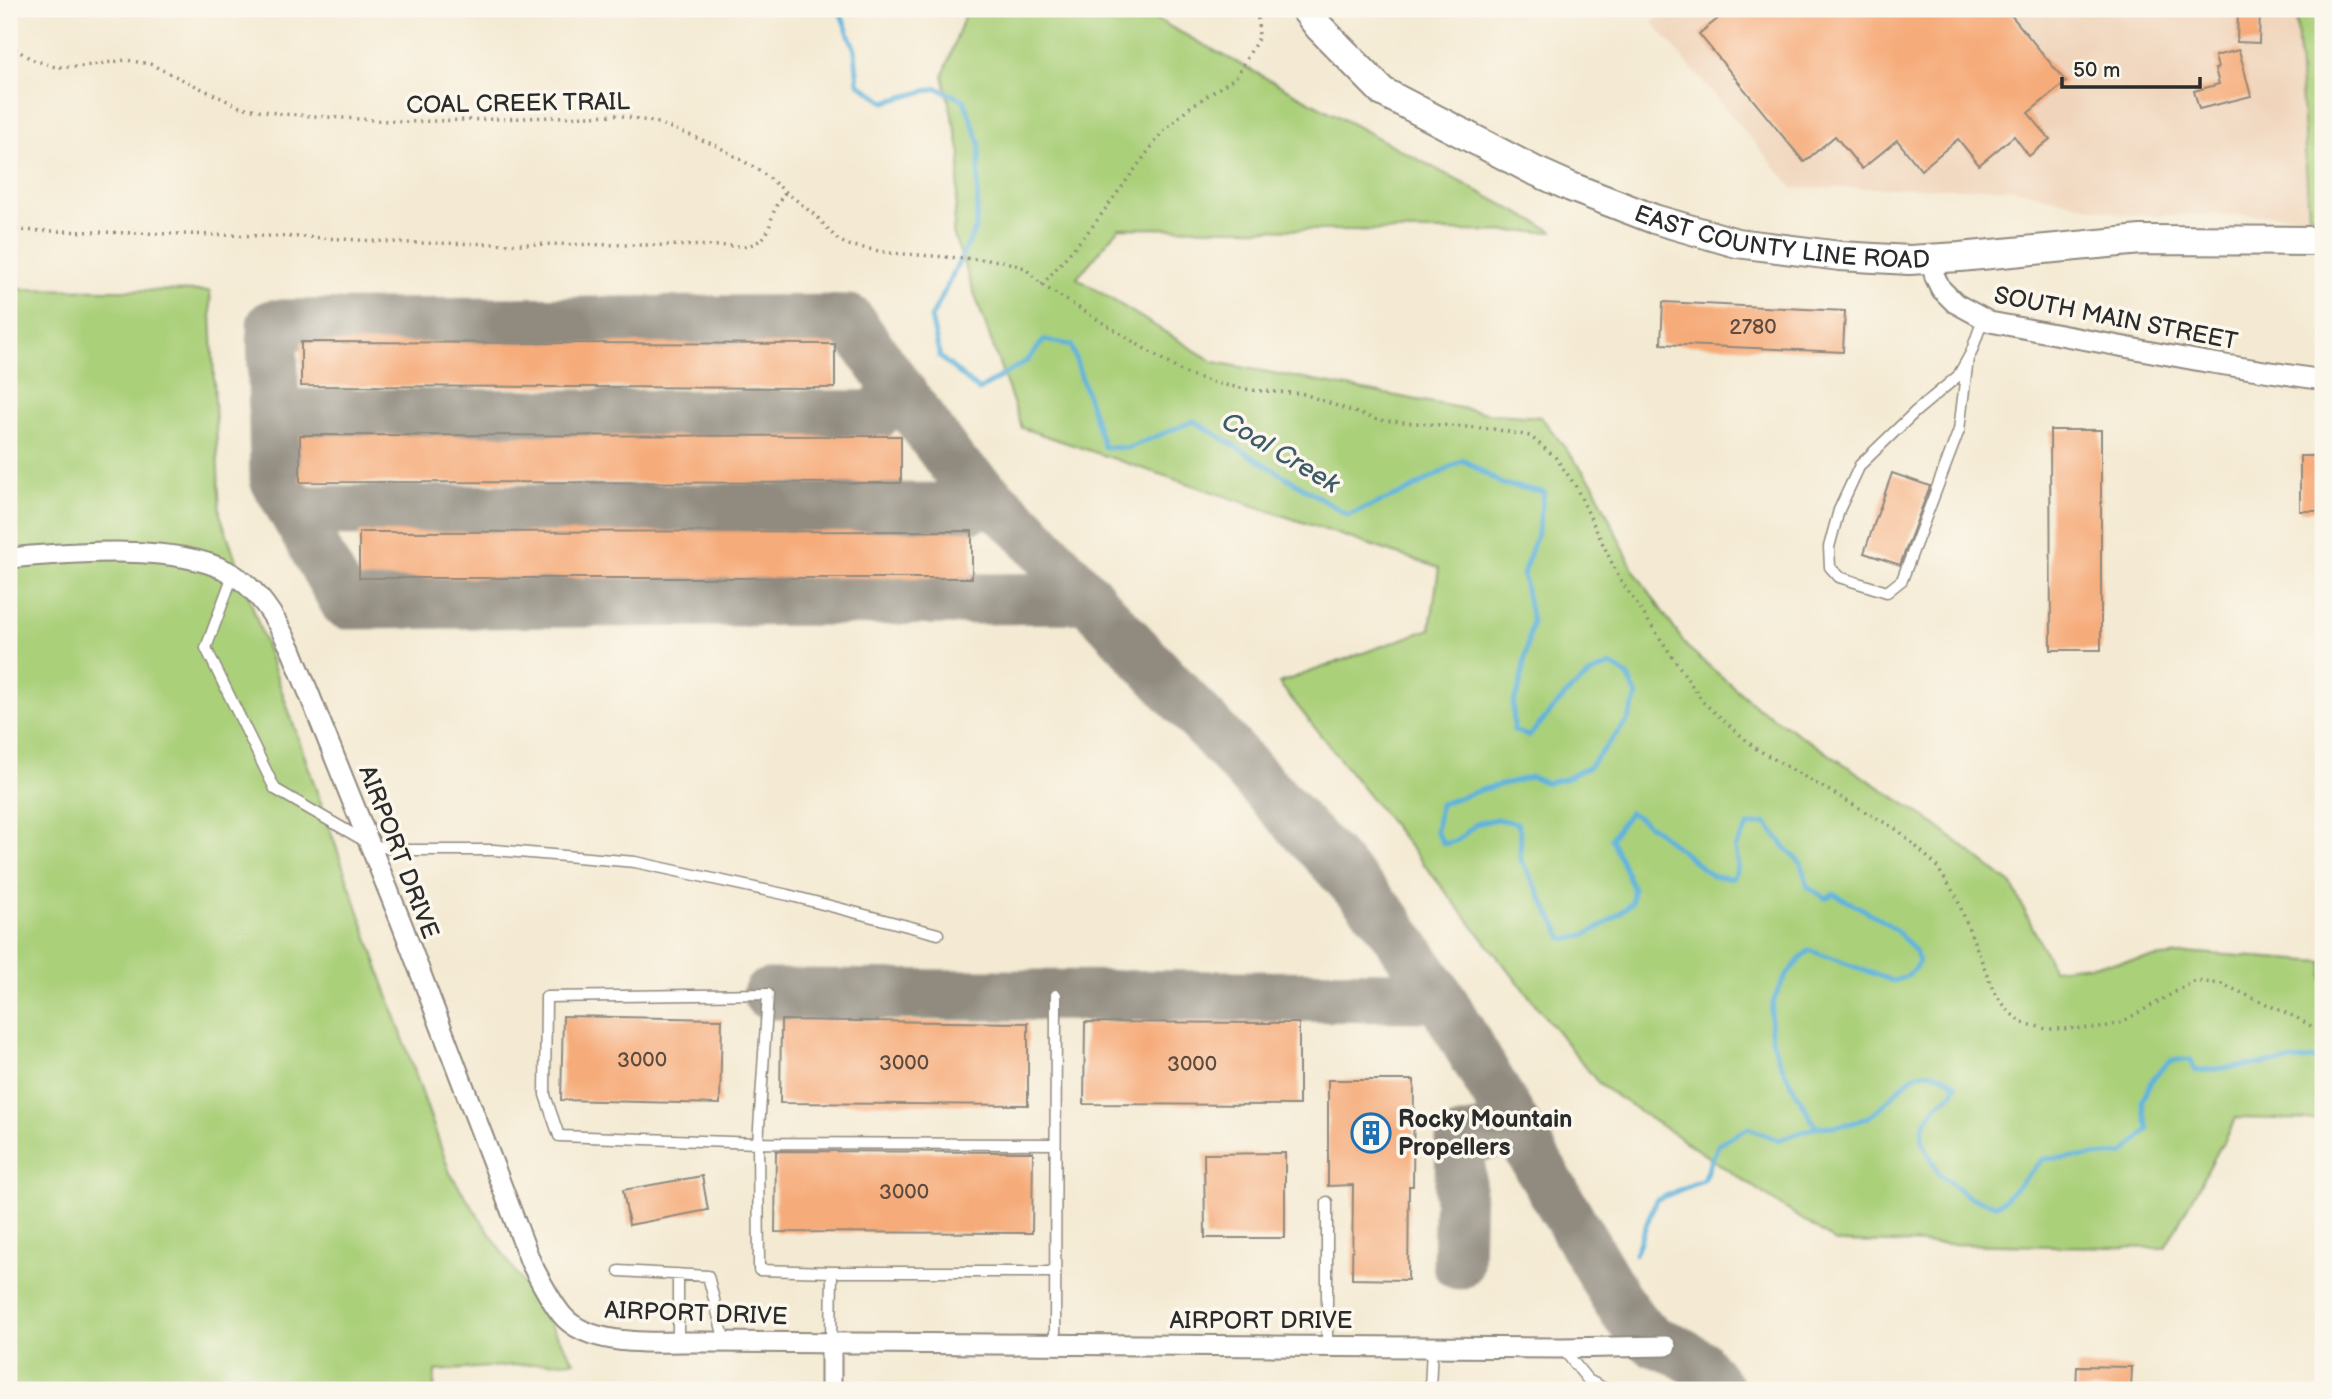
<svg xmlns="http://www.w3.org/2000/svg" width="2332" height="1399" viewBox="0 0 2332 1399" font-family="'Balsamiq Sans',sans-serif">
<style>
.built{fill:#f0d5bc}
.green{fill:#abd07a;stroke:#6b7e52;stroke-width:2}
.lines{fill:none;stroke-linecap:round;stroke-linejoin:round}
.stream{stroke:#5fb3db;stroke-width:5}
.taxiway{stroke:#908a7f;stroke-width:51}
.building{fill:#f6ac7a}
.service-casing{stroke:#908a7f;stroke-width:13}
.minor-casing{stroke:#908a7f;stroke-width:23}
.secondary-casing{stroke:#908a7f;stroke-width:32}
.path{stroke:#908a7f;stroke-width:3.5;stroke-dasharray:2 5;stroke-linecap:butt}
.service{stroke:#fff;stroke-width:10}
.minor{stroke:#fff;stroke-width:19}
.secondary{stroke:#fff;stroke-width:28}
.labels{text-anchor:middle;stroke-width:7;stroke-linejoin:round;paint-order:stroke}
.number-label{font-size:21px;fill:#5e4b3f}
.street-label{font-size:24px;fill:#2b2b2b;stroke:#fbf7ec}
.poi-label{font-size:24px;font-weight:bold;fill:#2b2b2b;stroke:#fbf7ec;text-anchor:start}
.water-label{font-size:26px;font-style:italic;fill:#3d5b69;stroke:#fbf7ec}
</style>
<rect width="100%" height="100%" fill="#fbf7ec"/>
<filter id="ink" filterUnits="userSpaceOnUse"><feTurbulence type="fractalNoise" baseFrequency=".0143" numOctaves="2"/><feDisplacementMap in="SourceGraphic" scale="14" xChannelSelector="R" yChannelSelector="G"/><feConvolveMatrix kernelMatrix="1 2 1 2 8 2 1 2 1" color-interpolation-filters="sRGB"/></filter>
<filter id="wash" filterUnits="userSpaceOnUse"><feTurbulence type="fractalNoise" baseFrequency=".00686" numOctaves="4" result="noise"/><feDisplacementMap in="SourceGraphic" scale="28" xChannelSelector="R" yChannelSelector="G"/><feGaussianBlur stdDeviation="1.57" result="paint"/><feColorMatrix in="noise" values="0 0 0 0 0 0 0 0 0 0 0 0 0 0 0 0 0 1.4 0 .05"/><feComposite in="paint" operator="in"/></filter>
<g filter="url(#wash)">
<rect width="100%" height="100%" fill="#f4ead3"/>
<path class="built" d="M1672,9h624l13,206h-185l-114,-27h-217l-141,-166z"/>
<path class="green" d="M967,9h170l417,223 -435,-4 -42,50 137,84 279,52 48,3 52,67 40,85 54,78 70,60 171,112 84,66 41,84 146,-16 124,9v158l-87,-2 -71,130 -329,-6 -236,-157 -321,-402 151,-54 9,-61 -417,-140 -69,-195 8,-79 -18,-78z
M2296,9h27v207l-14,-1z
M9,289l201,2 10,223 230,659 124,188 -139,10 -1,19h-425z"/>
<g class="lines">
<path class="stream" d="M839,9l16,41 3,33 27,19 52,-14 27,12 16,44 -4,84 -45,90 9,39 39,33 49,-30 16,-20 27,5 33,102 24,1 66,-27 154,94 60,-24 55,-31 39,24 42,8 -6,39 -15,43 9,47 -12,64 -7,20 1,26 15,5c25,-26 46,-60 82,-71l17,11 9,20 -9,24 -39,47 -25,12 -17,4 -16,-6 -47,12 -44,15 -4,27 8,13 14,-4 18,-16 20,-5 21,4 4,10 -1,25 43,80c20,5 55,-22 69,-36l1,-14 -22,-50 19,-26 26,18 56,46 21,2 5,-12 -3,-18 13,-22 18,-3 18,23 17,17 7,24 17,11 9,-4c30,16 73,34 85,67 -6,12 -13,17 -26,20l-84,-31c-70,68 -31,108 7,177 18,-1 39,-2 54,-11 30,-19 45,-67 86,-31l-3,8 -17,13 -13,20 -1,15 17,33 30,23 26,8 9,-5 39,-41 80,-5 25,-24 -6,-30 12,-23 17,-17h20l4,11 118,-12 10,3
M1635,1254l21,-54 47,-20 16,-37 30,-15 29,12 38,-13"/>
<path class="taxiway" d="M274,414l600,2 26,-25
M293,511l677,-3 21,-10
M1090,598l-744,6 -71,-125 -3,-154 577,-5 103,143 73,67 359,386 56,81 179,306 17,23 17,15 24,9 20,12 22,28
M768,994l672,3
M1458,1264l3,-124 56,-10"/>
</g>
<g id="blocks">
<path class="building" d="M1730,9h276l60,73 -38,31 22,26 -21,17 -15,-20 -35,29 -21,-26 -37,31 -24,-30 -35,29 -27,-33 -31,26 -105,-128z
M2238,10l22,1 -1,32 -22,-1z
M2239,50l12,46 -52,13 -5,-18 25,-7 -4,-15 3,-1 -3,-12z
M1663,302l182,9 -2,41 -182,-8z
M301,342l534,2v44l-534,-2z
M2050,430h51v220h-50z
M300,435l601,1v47l-601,-1z
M2300,456h23v55h-23z
M1892,473l38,13 -30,79 -36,-12z
M972,531v47h-613v-46z
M563,1016l159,3 -2,85 -159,-4z
M781,1020l247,3v82l-248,-2z
M1085,1022l214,1v82l-215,-1z
M1328,1080h86l-1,106h-4l-1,94 -56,-1 1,-94 -25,1z
M776,1151l257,1 -1,81 -257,-1z
M1285,1153v85h-80l-1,-84z
M702,1176l6,34 -79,15 -6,-35z
M2077,1366l55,1 -1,23h-55z"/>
</g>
</g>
<g filter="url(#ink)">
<use href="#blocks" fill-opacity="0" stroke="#908a7f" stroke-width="2"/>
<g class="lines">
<g class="service-casing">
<path id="service" d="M1968,358l-9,72 -57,150 -15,12 -48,-15 -9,-10 -1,-20 10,-37 21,-45 55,-53 43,-36 13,-23 12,-34
M233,575l-27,73 69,141 95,55 26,6h98l141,12 153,33 150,39
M619,1271l89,5 17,66
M832,1272h223
M678,1274v67
M831,1341l1,-69 -73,-2 -1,-127 -199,-7 -14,-41 1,-98 222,-3 -10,149 297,1
M1055,1343l1,-348
M1327,1346v-144
M1562,1348l26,32 19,10
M1430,1390l2,-44"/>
</g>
<g class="minor-casing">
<path id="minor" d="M1931,259l4,18 6,12 14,14 35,19 216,40 117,18
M9,558c60,-5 165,-15 218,13 31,16 49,48 64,78l110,273 130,341c9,17 18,36 31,52 29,35 104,26 146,27l854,6 104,-2
M831,1341v49"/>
</g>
<g class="secondary-casing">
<g id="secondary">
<path id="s1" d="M1305,9l15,19 63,64 150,78 38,17 83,32 83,24 103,13 69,4 51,-3 181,-17 182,1"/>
</g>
</g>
<path class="path" d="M9,45l22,14 24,8h23l48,-7 24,4 90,43 42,7 123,8 212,-7 41,8 57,22 44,25 58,47 21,23 10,5 42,8 113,8 22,7 17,17 142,88 31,10 36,7 53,4 73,26 116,9 37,7 26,22 19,27 44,93 85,125 51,45 144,83 36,33 21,32 38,96 16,21 13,10 24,6 52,-1 21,-5 75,-42 27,3 75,34 26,15
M9,230l297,7 105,6 336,3c26,-8 20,-19 29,-40 3,-5 7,-10 10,-15
M1042,285l50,-58 69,-93 26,-25 49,-32 23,-40 -2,-28"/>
<use href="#service" class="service"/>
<use href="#minor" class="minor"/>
<use href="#secondary" class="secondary"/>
</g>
</g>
<defs>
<g id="building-ring" transform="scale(2.0125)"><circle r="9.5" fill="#fbf7ec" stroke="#1f6fb2" stroke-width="1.5"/><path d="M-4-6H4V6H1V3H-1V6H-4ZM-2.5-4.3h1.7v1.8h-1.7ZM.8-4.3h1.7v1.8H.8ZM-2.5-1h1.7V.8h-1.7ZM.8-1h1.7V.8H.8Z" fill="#1f6fb2"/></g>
</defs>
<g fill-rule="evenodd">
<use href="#building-ring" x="1371" y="1133"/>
</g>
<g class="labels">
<g class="number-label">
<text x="1753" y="334">2780</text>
<text x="642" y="1067">3000</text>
<text x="904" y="1070">3000</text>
<text x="1192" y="1071">3000</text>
<text x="904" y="1199">3000</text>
</g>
<g class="street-label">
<text transform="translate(518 103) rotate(-1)" y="8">COAL CREEK TRAIL</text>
<text dy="8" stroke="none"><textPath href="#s1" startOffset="544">EAST COUNTY LINE ROAD</textPath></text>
<text transform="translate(2116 318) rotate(11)" y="8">SOUTH MAIN STREET</text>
<text transform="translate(399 852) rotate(69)" y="8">AIRPORT DRIVE</text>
<text transform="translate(696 1313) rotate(2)" y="8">AIRPORT DRIVE</text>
<text x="1261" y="1328">AIRPORT DRIVE</text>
</g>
<g class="poi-label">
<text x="1398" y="1127">Rocky Mountain<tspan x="1398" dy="28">Propellers</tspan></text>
</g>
<g class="water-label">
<text transform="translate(1281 452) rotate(31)" y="9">Coal Creek</text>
</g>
</g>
<rect width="2332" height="1399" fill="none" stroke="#fbf7ec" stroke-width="35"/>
<path d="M2062 77v10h138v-10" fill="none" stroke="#2b2b2b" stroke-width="3.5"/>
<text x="2073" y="77" font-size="21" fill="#2b2b2b" stroke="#fbf7ec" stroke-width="5" paint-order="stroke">50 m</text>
</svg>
